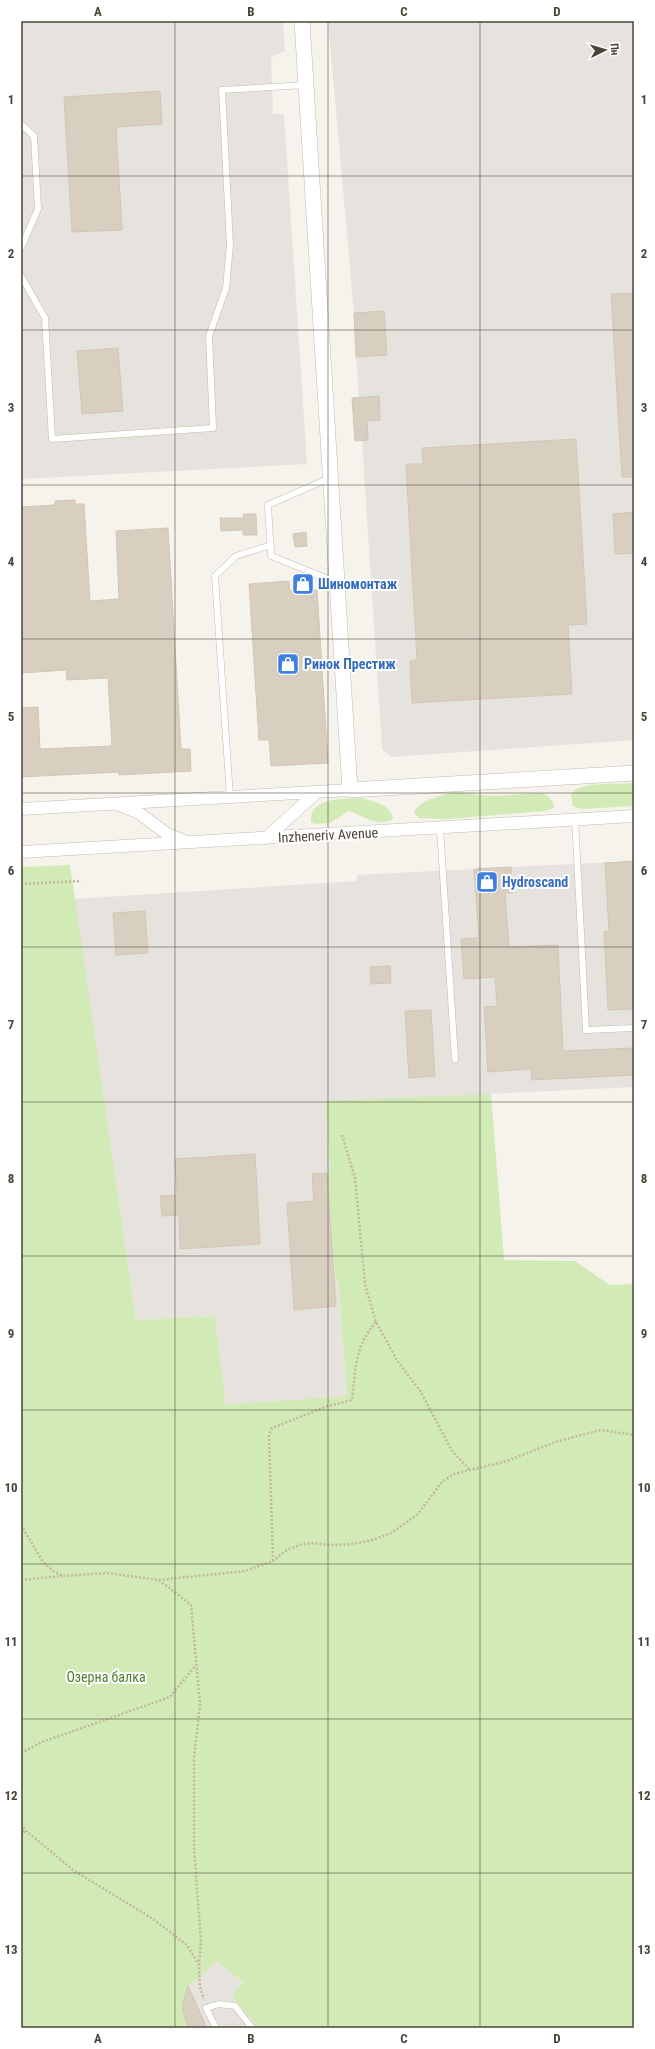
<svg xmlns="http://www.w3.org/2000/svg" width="655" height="2049" viewBox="0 0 655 2049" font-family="'Roboto Condensed',sans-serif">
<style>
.industrial{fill:#e6e2dd}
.green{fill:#d2eab5}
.building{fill:#d8cfc1;stroke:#d3c7b4}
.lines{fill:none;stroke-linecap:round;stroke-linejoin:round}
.service-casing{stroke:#c2bbae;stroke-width:7}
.minor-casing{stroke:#c2bbae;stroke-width:13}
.tertiary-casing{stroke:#c2bbae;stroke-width:16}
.path{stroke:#c4b79f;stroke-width:2.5;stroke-dasharray:2 2;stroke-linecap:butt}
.service{stroke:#fff;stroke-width:6}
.minor{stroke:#fff;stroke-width:12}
.tertiary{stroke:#fff;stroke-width:15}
.grid{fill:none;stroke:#4b4439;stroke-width:1;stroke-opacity:0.55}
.labels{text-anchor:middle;stroke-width:4;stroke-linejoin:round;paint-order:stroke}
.shop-label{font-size:14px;font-weight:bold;fill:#366cbe;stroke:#fff;text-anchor:start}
.street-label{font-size:14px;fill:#4b4439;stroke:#fff}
.park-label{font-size:14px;fill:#4a7f2a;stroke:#fff}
.neatline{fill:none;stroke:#4b4439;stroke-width:1.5}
.grid-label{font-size:13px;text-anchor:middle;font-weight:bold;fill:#4b4439}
</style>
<rect width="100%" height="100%" fill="#f6f3ec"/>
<path class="industrial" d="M21,21h262l2,30 -14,6 2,57h11l23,350 -286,15z
M328,21h306v719l-243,17 -9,-8 -20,-308 6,-1 -1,-19 -8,-24 -3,-40 28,-46 -30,2z
M634,861v226l-309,15 5,69 -3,2 8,105 3,1 9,118 -121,8 -11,-89 -79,4 -62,-421 283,-18v-6z
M216,1961l27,21 -11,15 27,31h-71l-6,-22 6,-20 13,-9z"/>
<path class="green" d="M634,783v23l-53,3 -8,-3 -2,-11c7,-15 49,-10 63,-12z
M452,792l41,4 48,-3c7,2 13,7 13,15l-9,3 -97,8 -29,-1 -5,-5c4,-13 26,-16 38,-21z
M360,798c12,3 31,6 33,21 -13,9 -31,-3 -44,-8l-19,12 -15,1 -4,-2c-2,-25 32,-23 49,-24z
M70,865l66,455 79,-4 11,89 121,-9 -9,-117 -3,-1 -8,-105 3,-2 -5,-70 166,-7 13,166 71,1 35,24 24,-1v744h-375l-27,-31 11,-15 -27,-21 -15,16 -13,9 -6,20 6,22h-167v-1161z"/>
<path class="building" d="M160,91l2,33 -46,3 6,103 -50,2 -8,-135z
M634,293v184h-12l-11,-183z
M384,311l3,44 -31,2 -2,-44z
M118,348l5,63 -41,3 -5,-63z
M379,396l1,24 -13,1 1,19 -13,1 -3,-43z
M576,439l11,185 -19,1 4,69 -160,9 -2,-42 7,-1 -11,-196h17l-1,-16z
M75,500v4h9l6,97 29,-2 -3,-68 52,-3 13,221h9l1,22 -72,4v-3l-98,5v-69l17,-1 2,42 72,-3 -4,-68 -41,2 -1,-10 -45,3v-166l34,-2v-4z
M634,512v41l-19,1 -2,-40z
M243,514h13l1,21h-14v-5l-22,1 -1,-13h24z
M306,532l1,14 -12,1 -2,-13z
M289,581l1,10 27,-1 11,173 -57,3 -2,-26h-10l-10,-156z
M634,861v148l-26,1 -4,-78 5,-1 -4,-68z
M511,867l1,26h-7l4,54 49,-2 5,106 71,-3v27l-102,5 -1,-11 -43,3 -4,-65 13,-1 -2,-29 -31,2 -3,-40 18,-1 -5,-69z
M145,911l3,42 -32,2 -3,-42z
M390,966l1,17 -20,1 -1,-17z
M431,1010l4,66 -26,2 -4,-67z
M255,1154l5,90 -80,5 -1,-34 -17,1 -2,-20 17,-1 -2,-36z
M327,1173l9,133 -42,4 -7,-107 27,-2 -2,-27z
M188,1986l19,42h-19l-6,-22z"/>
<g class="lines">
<g class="service-casing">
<path id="service" d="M21,124l13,12 4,73 -17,39
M21,276l24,42 7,121 161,-11 -4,-92 17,-48 4,-43 -8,-155 84,-5
M330,478l-62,27 3,51 65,26
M230,797l-15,-221 21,-20 35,-11
M575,819l11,211 48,-2
M440,828l15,231
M216,2028l-10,-20 13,-4 16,2 17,22"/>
</g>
<g class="minor-casing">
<path id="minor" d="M119,805l20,8 28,21 18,7
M21,809l329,-19
M266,838l51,-46
M21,852l613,-36"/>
</g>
<g class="tertiary-casing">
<path id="tertiary" d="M302,21l48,769 284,-17"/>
</g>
<path class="path" d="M21,884l60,-3
M342,1135l13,43 10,106 11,38 22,40 23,30 31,59 18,19
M21,1525l22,37 10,9 10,5 44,-3 52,7 86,-9 28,-10 12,-10 14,-6 12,-2 19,2 23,-1 19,-4 19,-7 27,-19 24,-32 12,-8 53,-13 48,-19 46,-12 33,5
M273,1561l-4,-127 3,-6 56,-22 24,-6c4,-32 2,-52 24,-78
M21,1580l41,-4
M159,1580l32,25 9,99 -6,54v90l7,94 -2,23 1,22 4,12
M21,1753l21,-11 128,-45 26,-32
M21,1824l4,6 48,40 80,49 34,26 12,20
M21,1836l4,-6
M21,2023l3,5"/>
<use href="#service" class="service"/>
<use href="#minor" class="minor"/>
<use href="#tertiary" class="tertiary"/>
</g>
<path class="grid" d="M175,21v2007M328,21v2007M480,21v2007M21,176h613M21,330h613M21,485h613M21,639h613M21,793h613M21,947h613M21,1102h613M21,1256h613M21,1410h613M21,1564h613M21,1719h613M21,1873h613"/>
<defs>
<g id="shop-square" transform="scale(1.15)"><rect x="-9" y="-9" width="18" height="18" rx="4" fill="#3f7fe0" stroke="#fff"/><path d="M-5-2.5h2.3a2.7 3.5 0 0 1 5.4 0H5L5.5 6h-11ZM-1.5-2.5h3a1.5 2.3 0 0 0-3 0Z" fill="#fff"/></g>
</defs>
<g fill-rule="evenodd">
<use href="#shop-square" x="303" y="584"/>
<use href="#shop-square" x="288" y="664"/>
<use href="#shop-square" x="487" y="882"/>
</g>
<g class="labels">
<g class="shop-label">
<text x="318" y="589">Шиномонтаж</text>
<text x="304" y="669">Ринок Престиж</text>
<text x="502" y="887">Hydroscand</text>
</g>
<g class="street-label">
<text transform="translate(328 835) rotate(-3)" y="5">Inzheneriv Avenue</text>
</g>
<g class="park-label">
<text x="106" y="1682">Озерна балка</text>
</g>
</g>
<rect width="655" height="2049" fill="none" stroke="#ffffff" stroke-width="44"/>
<g transform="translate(605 50) rotate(85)" stroke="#ffffff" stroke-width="3" paint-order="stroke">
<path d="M0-3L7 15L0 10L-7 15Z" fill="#4b4439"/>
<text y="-6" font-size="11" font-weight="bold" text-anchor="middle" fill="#4b4439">Пн</text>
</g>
<rect x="22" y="22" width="611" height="2005" class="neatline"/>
<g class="grid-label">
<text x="98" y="16">A</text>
<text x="251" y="16">B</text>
<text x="404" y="16">C</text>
<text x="557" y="16">D</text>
<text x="11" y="104">1</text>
<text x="644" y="104">1</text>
<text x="11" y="258">2</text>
<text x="644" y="258">2</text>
<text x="11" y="412">3</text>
<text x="644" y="412">3</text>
<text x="11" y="566">4</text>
<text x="644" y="566">4</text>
<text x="11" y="721">5</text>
<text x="644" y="721">5</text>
<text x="11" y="875">6</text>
<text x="644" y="875">6</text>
<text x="11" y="1029">7</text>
<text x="644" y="1029">7</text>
<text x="11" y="1183">8</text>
<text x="644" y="1183">8</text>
<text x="11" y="1338">9</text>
<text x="644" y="1338">9</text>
<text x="11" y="1492">10</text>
<text x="644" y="1492">10</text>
<text x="11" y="1646">11</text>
<text x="644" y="1646">11</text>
<text x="11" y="1800">12</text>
<text x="644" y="1800">12</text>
<text x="11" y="1954">13</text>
<text x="644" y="1954">13</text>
<text x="98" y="2043">A</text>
<text x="251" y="2043">B</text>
<text x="404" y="2043">C</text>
<text x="557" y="2043">D</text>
</g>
</svg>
